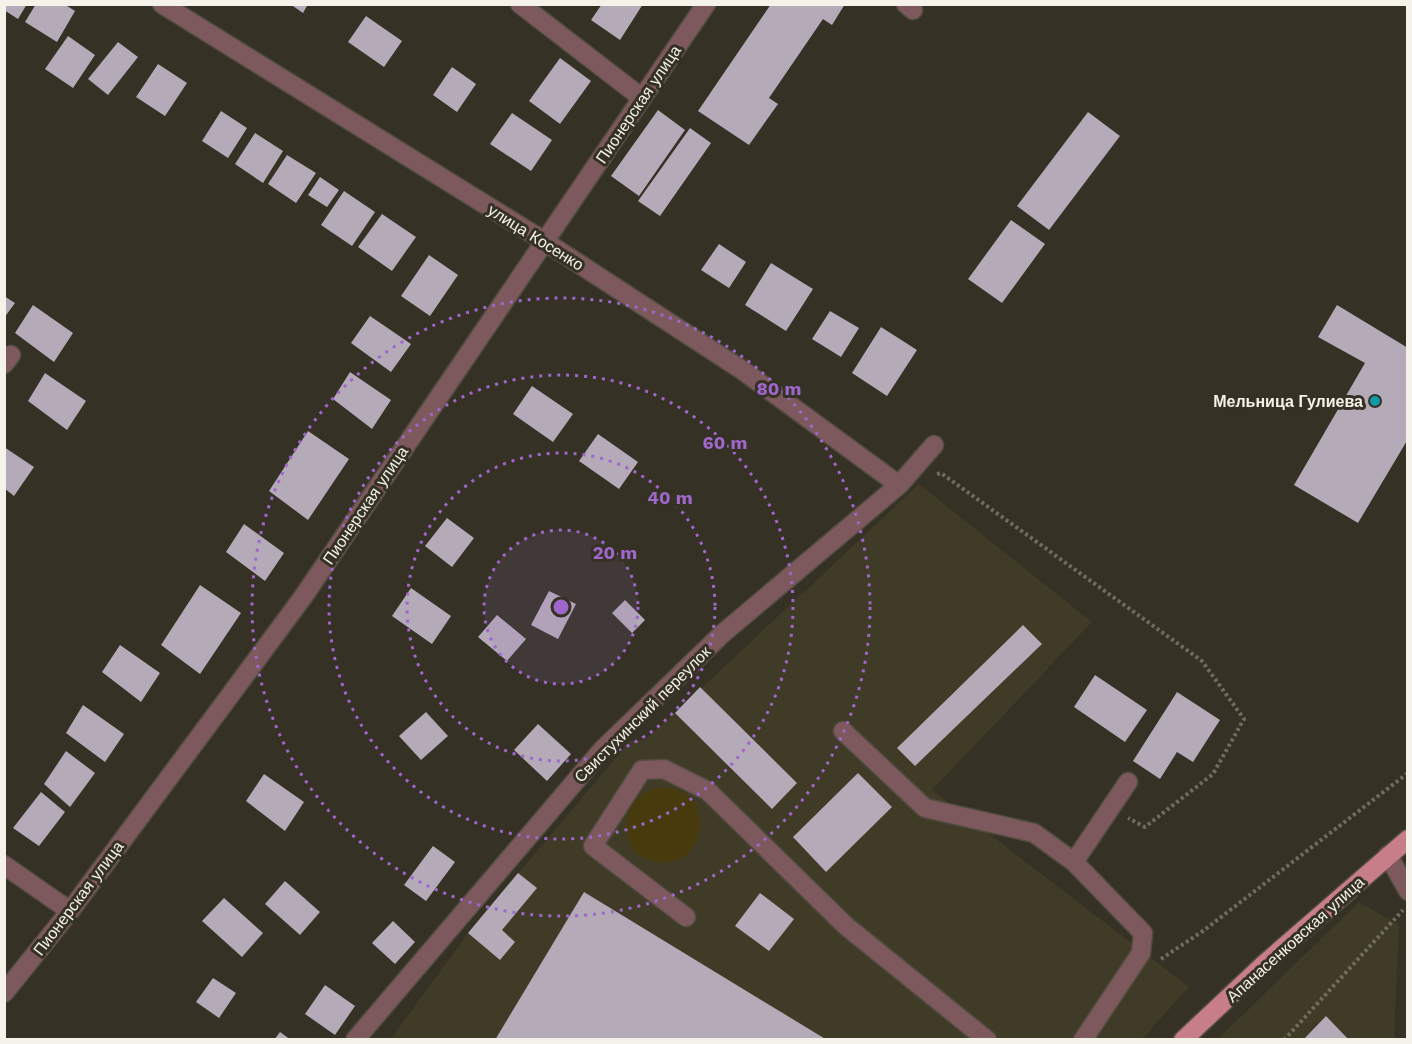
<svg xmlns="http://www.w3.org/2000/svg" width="1412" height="1044" viewBox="0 0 1412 1044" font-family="'Work Sans',sans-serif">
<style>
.built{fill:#403b27}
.green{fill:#473b0e}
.building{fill:#b4aab8}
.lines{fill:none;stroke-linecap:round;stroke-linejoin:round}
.minor-casing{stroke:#504c40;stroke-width:21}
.major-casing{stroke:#504c40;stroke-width:21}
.path{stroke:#6f6c60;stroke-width:4;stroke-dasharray:3 3;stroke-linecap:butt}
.minor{stroke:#7d595d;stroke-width:18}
.major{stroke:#c77e88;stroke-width:18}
.ring{fill:none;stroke:#9f67cc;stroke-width:3;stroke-dasharray:3 6}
.culture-dot{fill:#0f9aa8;stroke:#353124;stroke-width:2}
.labels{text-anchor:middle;stroke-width:6;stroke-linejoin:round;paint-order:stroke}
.street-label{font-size:16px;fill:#f4f2e9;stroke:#353124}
.poi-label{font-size:16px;font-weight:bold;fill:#f4f2e9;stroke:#353124;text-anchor:end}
.centre{fill:#9f67cc;stroke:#353124;stroke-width:3}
.ring-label{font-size:18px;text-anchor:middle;font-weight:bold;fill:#9f67cc;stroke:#353124;stroke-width:6;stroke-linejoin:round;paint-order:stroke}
</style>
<rect width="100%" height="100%" fill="#353124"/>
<path class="built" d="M919,484l173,138 -160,168 257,197 -47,52 -752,1 78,-107 162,-192 15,-1 30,-27z
M1359,902l40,23 -5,114 -177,1z"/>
<path class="green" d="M656,788c10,0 19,-1 28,4 17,9 20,38 10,54 -12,20 -40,21 -56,8 -13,-10 -15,-34 -7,-48 5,-10 16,-14 25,-18z"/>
<path class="building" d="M4,4h23l-9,15 -14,-9z
M36,4h28l11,7 -18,31 -32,-20z
M290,4h18l-5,9z
M602,4h41l-23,36 -29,-20z
M771,4h74l-13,21 -9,-6 -54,79 9,6 -29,41 -51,-34z
M366,16l36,25 -18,26 -36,-25z
M68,36l27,19 -22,33 -28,-19z
M118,42l20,15 -30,38 -20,-16z
M560,58l31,23 -31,43 -31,-23z
M158,64l29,19 -22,33 -29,-19z
M452,67l24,17 -19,28 -24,-17z
M658,110l27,20 -46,66 -28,-20z
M221,111l26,17 -19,30 -26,-17z
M1088,112l32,24 -71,94 -32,-24z
M512,113l40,27 -21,31 -41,-27z
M690,128l21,15 -51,73 -22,-15z
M255,133l28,18 -20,32 -28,-19z
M287,155l29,18 -20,30 -28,-19z
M320,177l19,13 -12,17 -19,-12z
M344,191l31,21 -23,34 -31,-21z
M382,214l34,23 -24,34 -34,-24z
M1011,220l34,24 -43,59 -34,-24z
M719,244l27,18 -17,26 -28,-18z
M429,255l29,20 -28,41 -29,-20z
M771,263l42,26 -27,42 -41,-26z
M4,296l11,7 -11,15z
M33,305l40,28 -19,29 -39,-29z
M1337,305l71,43v91l-50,84 -64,-38 71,-122 -47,-26z
M830,311l29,17 -18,29 -29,-18z
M370,316l41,28 -20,28 -40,-29z
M881,327l36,23 -30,46 -35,-23z
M350,372l41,28 -19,29 -39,-30z
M45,373l41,28 -19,29 -39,-29z
M532,386l41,28 -20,28 -40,-28z
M308,431l41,28 -41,61 -39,-29z
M598,434l40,28 -19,27 -40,-28z
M4,447l30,20 -20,29 -10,-8z
M447,518l27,20 -22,29 -27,-21z
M244,524l40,29 -19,28 -39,-29z
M200,585l41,28 -41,61 -39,-29z
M411,588l40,28 -19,28 -40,-28z
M549,591l27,13 -18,35 -27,-14z
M625,600l20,20 -13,13 -20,-20z
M497,615l29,24 -19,22 -29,-24z
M1023,625l19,19 -127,122 -18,-18z
M120,645l40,28 -19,29 -39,-30z
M1095,675l52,35 -22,32 -51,-35z
M700,687l97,96 -25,26 -97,-96z
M1177,692l43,28 -27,42 -16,-10 -17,27 -27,-18z
M83,705l41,29 -19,28 -39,-29z
M426,712l22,24 -27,24 -22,-24z
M538,724l33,30 -24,27 -33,-31z
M66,751l29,22 -25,34 -26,-23z
M858,773l34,34 -66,65 -33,-35z
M264,774l40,28 -19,29 -39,-30z
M41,792l24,20 -26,34 -26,-18z
M433,846l22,16 -29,39 -22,-16z
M518,873l19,15 -35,42 13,12 -15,18 -32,-27z
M285,881l35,31 -20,23 -35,-31z
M584,892l243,148h-332z
M760,893l34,26 -25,32 -34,-25z
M224,898l39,35 -21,24 -40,-36z
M393,921l22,21 -20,22 -23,-21z
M213,978l23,15 -17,25 -23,-16z
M325,985l30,21 -20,29 -30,-21z
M1326,1016l23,24h-46z
M280,1032l11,8h-17z"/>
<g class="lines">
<g class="minor-casing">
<path id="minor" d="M162,4l382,237 198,129 157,115
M520,4l122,94
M906,4l7,6
M4,364l7,-9
M843,731l82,77 109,25 40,29 69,71 -2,20 -58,87
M1388,855l20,36
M1074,862l54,-80
M4,865l66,46
M686,917l-93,-71 49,-76 22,-1 44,22 138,135 141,114
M4,993l66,-82 233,-314 403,-593
M355,1040l247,-290 120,-116 177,-149 35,-40"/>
</g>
<g class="major-casing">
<path id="major" d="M1183,1040l81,-76 144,-125"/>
</g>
<path class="path" d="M937,474l4,-1 261,188 42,58 -31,55 -68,53 -17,-9
M1161,959l42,-28 205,-158
M1284,1040l119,-130"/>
<use href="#minor" class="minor"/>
<use href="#major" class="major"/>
</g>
<circle cx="561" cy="607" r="77" fill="#9f67cc" fill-opacity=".12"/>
<g class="ring">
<circle cx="561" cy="607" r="77"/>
<circle cx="561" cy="607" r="154"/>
<circle cx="561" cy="607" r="232"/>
<circle cx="561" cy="607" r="309"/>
</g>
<circle class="culture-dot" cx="1375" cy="401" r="6"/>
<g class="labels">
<g class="street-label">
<text transform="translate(638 104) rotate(-56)" y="6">Пионерская улица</text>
<text transform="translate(536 237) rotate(32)" y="6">улица Косенко</text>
<text transform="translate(365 505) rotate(-56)" y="6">Пионерская улица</text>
<text transform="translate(642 714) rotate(-45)" y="6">Свистухинский переулок</text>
<text transform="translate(78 898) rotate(-53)" y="6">Пионерская улица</text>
<text transform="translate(1295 939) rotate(-42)" y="6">Апанасенковская улица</text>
</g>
<g class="poi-label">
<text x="1363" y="407">Мельница Гулиева</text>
</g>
</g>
<circle cx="561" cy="607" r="9" class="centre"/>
<g class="ring-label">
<text x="779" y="395">80 m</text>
<text x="725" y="449">60 m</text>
<text x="670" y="504">40 m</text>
<text x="615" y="559">20 m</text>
</g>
<rect width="1412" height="1044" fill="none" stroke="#f4f2e9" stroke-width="12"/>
</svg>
